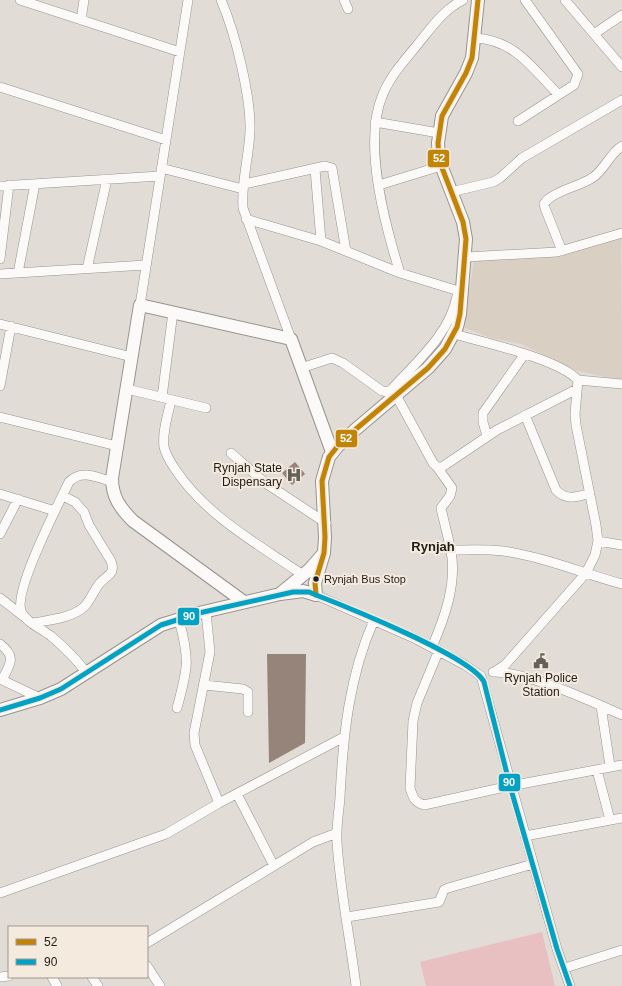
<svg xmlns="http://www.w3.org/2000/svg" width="622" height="986" viewBox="0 0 622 986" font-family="Arial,sans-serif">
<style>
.built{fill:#d9cfc3}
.green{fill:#e9c0c2}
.building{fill:#968379}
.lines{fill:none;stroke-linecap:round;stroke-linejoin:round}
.minor-casing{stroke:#97938e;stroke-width:10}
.tertiary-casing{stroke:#97938e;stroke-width:14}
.minor{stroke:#fbfaf9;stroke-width:9}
.tertiary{stroke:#fbfaf9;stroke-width:12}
.bus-1-casing{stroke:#f4eade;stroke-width:8}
.bus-2-casing{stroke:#f4eade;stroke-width:8}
.bus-1{stroke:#c18406;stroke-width:5}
.bus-2{stroke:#02a2c5;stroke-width:5}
.bus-dot{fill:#201d18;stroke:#f4eade;stroke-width:1.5}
.labels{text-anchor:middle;stroke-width:4;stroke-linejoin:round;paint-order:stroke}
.bus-label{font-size:11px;fill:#201d18;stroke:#f4eade;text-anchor:start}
.poi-label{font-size:12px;fill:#201d18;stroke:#f4eade;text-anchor:end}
.neighbourhood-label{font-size:13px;font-weight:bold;fill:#201d18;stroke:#f4eade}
.line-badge{stroke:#f4eade;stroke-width:1.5}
.badge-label{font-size:11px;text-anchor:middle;font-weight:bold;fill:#fff}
</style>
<rect width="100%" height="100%" fill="#e2dcd6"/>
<path class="built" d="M621,228l1,153 -47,-11 -54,-26 -30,-6 -28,-11 12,-72 81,-8z"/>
<path class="green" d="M542,932l13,54h-129l-6,-24z"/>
<path class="building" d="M295,462l10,12 -13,11 -10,-12z
M267,654h39l-1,89 -36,20z"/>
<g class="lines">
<g class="minor-casing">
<path id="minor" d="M20,0l160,52
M221,0c14,32 30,96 29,131 -1,26 -9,51 -7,77l48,131
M344,0l4,9
M565,0l57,67
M81,20l3,-20
M594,34l28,-19
M475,38c40,2 57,30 83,56
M0,87l166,53
M518,121l56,-36 4,-11 -53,-74
M375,122l64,11
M161,168l82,21
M315,169l6,72
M244,184l81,-18 7,2 14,83
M379,185l62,-19
M0,186l160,-10
M451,192l42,-10 7,-4 22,-20 100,-58
M246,219l75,22 79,32 62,19
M562,251l-17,-43 -1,-4 3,-4c13,-11 31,-13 45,-22 13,-8 17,-24 30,-32
M466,257l91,-5 65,-19
M0,259l9,-74
M87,269l20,-90
M18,273l17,-89
M400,273c-15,-48 -38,-131 -17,-179 8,-19 22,-34 35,-50 14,-17 25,-34 45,-44
M0,274l146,-9
M140,305l48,-305
M0,324l132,33
M454,334c29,8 105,25 124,46l-3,34 1,11 20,100 2,16 -3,14 -9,18 -81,92 -11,7
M301,368l31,-10 11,5 39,28 4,1 5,-2c25,-28 59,-56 66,-94
M578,380l44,4
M0,386l11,-60
M127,389l79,19
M162,397l11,-85
M397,397l36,66 4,4h5l55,-37 80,-41
M171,400c-3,15 -9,32 -7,47 2,8 7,16 11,22 31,47 83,75 128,106
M525,415l31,75c10,11 22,7 34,3
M0,417l117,29
M487,436l-4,-14v-9l41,-58
M231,453l33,29 62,41
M0,494l55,17
M0,534l18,-35
M598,541l24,4
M451,550c17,0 35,-1 52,1 41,6 79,22 119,33
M316,595l100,44 49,26 16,11 76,273 13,37
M0,598l23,18
M206,612l4,40 -16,81 1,12 24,58
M33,623c16,-3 40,-5 52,-17 6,-7 9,-16 15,-23 7,-8 16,-9 11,-22l-22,-36 -5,-13 -9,-10 -12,-6
M0,644c17,13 10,20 2,36
M432,647c13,-30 25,-64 19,-96 -3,-15 -7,-29 -10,-43l9,-12 2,-8 -15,-21
M439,650l-22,53 -4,18 -3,67c3,9 4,14 14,17l86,-19 112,-21
M493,672c32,-1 98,29 129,43
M87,673c-11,-14 -23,-26 -36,-37 -9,-7 -24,-13 -29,-23 -11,-18 37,-110 47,-131 12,-13 28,-5 43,0
M0,679l40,19
M204,685l39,4 5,3v20
M601,706l9,60
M177,708c11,-40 13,-48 2,-88
M597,770l13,50
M237,794l37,72
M525,836l97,-18
M0,893l166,-59 53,-31 125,-66
M347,917l92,-15 5,-12 4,-2 85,-24
M147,943l166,-101 24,-9
M147,966l13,20
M565,968l57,-18
M0,977l9,-1
M52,977l5,9
M92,977l6,9
M356,986c-6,-48 -16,-96 -19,-144 -1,-15 2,-30 3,-45 3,-61 9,-121 34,-177"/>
</g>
<g class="tertiary-casing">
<path id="tertiary" d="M281,593l28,-23 14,-16
M244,602l-111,-81c-13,-13 -21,-24 -21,-43l28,-173 151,34 41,113
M0,710l40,-12 21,-9 100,-64 38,-12 81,-19 23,-3 13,4 -1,-12 9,-30 1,-16 -3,-56 7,-24 8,-10 19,-18 72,-61 17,-19 12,-22 3,-13 6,-75 -3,-17 -24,-62 -1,-17 4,-27 24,-43 6,-15 6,-58"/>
</g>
<use href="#minor" class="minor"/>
<use href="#tertiary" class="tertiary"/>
<g class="bus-1-casing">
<path id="bus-1" d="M316,595l-1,-12 9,-30 1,-16 -3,-56 7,-24 8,-10 19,-18 72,-61 17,-19 12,-22 3,-13 6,-75 -3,-17 -24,-62 -1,-17 4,-27 24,-43 6,-15 6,-58"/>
</g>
<g class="bus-2-casing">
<path id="bus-2" d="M0,710l40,-12 21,-9 100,-64 38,-12 94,-21h16l7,3c31,12 156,62 168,87l26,104 47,163 13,37"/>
</g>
<use href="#bus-1" class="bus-1"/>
<use href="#bus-2" class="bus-2"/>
</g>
<defs>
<g id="hospital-bare" transform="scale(1.2)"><path d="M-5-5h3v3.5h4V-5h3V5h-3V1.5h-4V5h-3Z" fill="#64605a" stroke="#f4eade" stroke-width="2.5" paint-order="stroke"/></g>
<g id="civic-bare" transform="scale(1.2)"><path d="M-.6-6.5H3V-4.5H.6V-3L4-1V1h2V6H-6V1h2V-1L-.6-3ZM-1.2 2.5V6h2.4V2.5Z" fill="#64605a" stroke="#f4eade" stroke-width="2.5" paint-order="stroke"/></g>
</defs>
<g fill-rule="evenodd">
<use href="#hospital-bare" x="294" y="475"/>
<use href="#civic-bare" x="541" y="661"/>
</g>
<circle class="bus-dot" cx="316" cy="579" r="3.5"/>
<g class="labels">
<g class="bus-label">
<text x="324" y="583">Rynjah Bus Stop</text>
</g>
<g class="poi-label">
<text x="282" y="472">Rynjah State<tspan x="282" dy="14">Dispensary</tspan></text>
<text x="541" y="682" text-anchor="middle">Rynjah Police<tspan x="541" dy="14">Station</tspan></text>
</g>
<g class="neighbourhood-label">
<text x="433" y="551">Rynjah</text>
</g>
</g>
<g class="line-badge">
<rect x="427" y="149" width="23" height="19" rx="4" fill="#c18406"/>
<rect x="335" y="429" width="23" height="19" rx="4" fill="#c18406"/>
<rect x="177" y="607" width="23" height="19" rx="4" fill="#02a2c5"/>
<rect x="498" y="773" width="23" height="19" rx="4" fill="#02a2c5"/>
</g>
<g class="badge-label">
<text x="439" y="162">52</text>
<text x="346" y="442">52</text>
<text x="189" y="620">90</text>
<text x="509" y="786">90</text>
</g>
<rect x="8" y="926" width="140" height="52" fill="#f4eade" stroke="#9f988f"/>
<rect x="16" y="939" width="20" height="6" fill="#c18406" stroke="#9f988f"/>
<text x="44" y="946" font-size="12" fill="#201d18">52</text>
<rect x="16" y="959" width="20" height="6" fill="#02a2c5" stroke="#9f988f"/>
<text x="44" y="966" font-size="12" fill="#201d18">90</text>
</svg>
